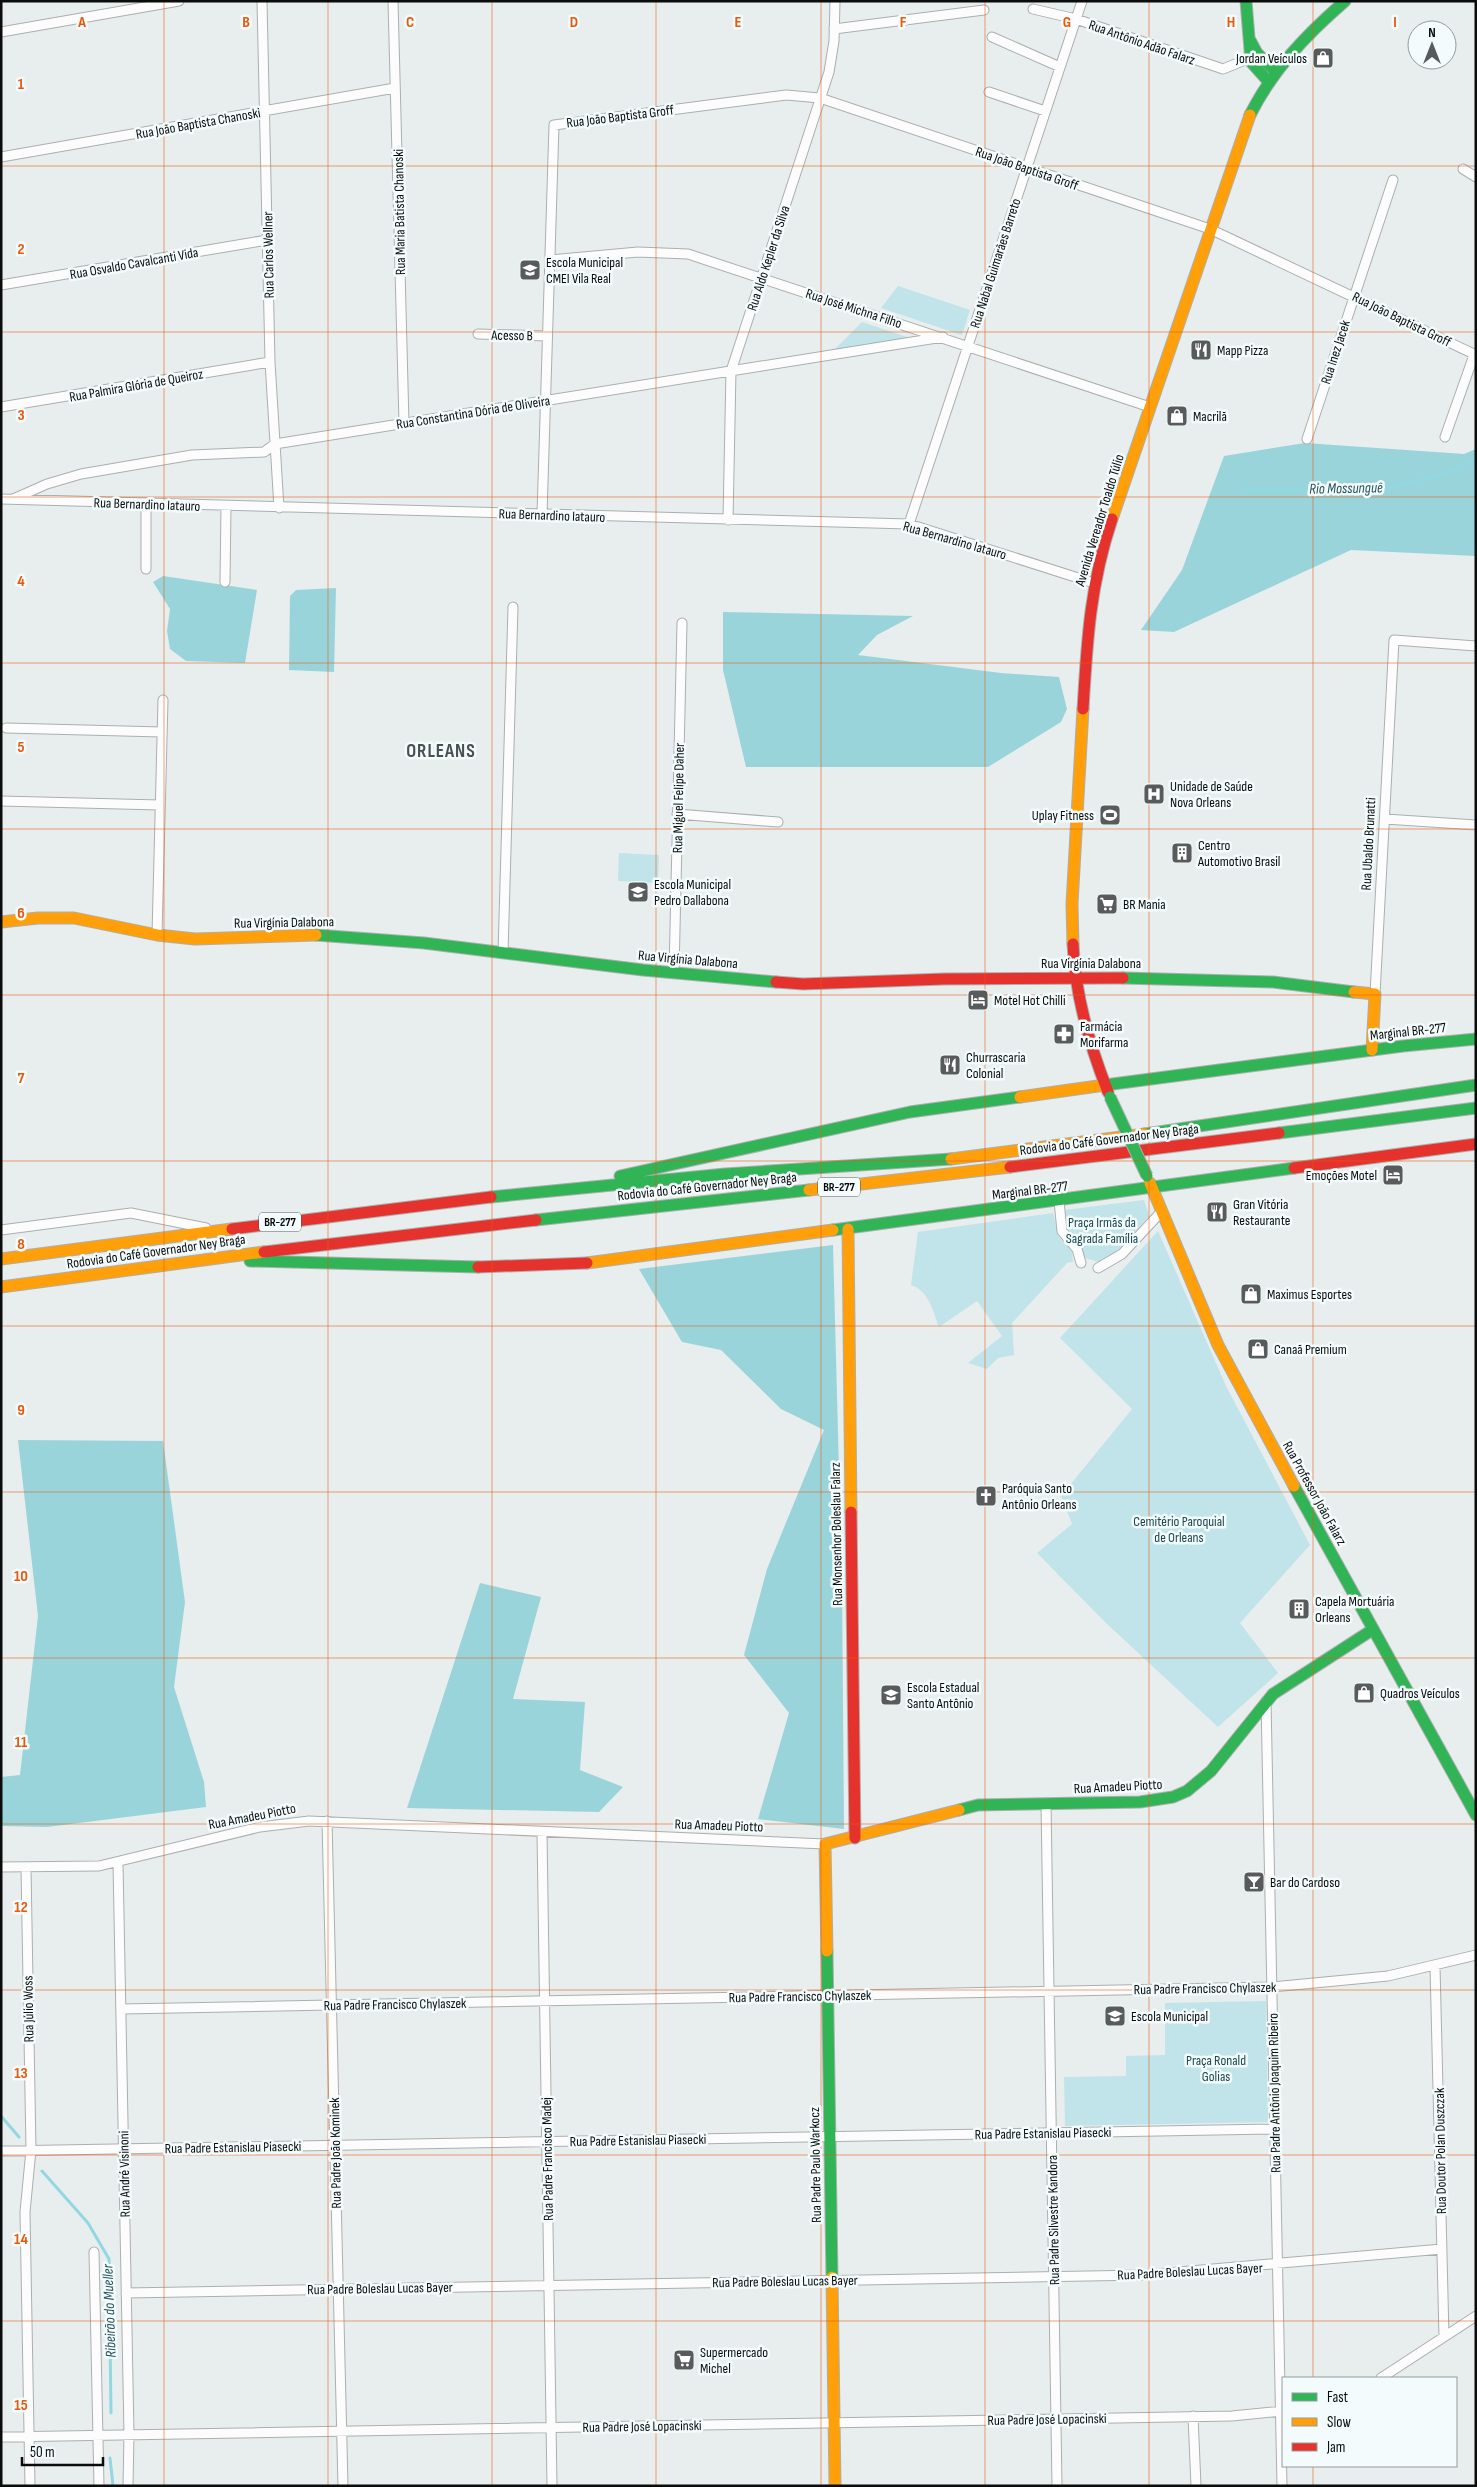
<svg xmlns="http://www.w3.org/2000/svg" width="1477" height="2487" viewBox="0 0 1477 2487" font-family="'Sofia Sans Condensed',sans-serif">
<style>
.green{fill:#c0e4e9}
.forest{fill:#9ad4db}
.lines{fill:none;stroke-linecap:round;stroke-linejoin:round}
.stream{stroke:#91d8e1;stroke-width:3}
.street-casing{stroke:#acafaf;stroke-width:11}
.fast-casing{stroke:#acafaf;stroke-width:13}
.slow-casing{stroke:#acafaf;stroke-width:13}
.jam-casing{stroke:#acafaf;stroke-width:13}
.street{stroke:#fcfcfc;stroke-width:9}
.fast{stroke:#30b455;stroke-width:11}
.slow{stroke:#ff9f0a;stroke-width:11}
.jam{stroke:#e5322d;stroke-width:11}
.fast-bridge-casing{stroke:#acafaf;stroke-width:13;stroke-linecap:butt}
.fast-bridge{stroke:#30b455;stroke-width:11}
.grid{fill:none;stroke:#e8590c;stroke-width:1;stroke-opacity:0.55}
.labels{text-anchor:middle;stroke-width:5;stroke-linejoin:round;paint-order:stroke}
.shield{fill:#f3fbfc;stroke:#505454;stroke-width:1}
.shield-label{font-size:12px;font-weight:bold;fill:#0a0c0c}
.street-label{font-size:14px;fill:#0a0c0c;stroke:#f3fbfc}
.poi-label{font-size:14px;fill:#0a0c0c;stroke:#f3fbfc;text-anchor:start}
.park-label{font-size:14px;fill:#1a474d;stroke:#f3fbfc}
.water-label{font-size:15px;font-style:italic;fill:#27545a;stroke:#f3fbfc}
.district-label{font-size:19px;font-weight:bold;letter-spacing:1px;fill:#4a5051;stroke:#f3fbfc}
.grid-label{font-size:16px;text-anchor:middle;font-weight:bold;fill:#e8590c;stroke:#f3fbfc;stroke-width:5;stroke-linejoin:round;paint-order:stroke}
</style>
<rect width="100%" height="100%" fill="#e8eded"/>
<path class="green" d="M898,286l72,24 -8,25 -81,-27z
M862,322l48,16 -77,13z
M619,853l40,2 -1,28 -40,-2z
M1144,1200l5,16 -33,36 -17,10 -14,-4c-8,-23 -21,-21 -21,-48z
M1053,1213l6,24 13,14 1,11 -6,1 -55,60 2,32 -16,3 -11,11 -19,-6 34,-27 -25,-35 -38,26c-6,-16 -10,-36 -28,-42l7,-53z
M1158,1231l68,155 84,159 -70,78 38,50 -60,54 -112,-104 -69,-70 35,-29 -11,-28 71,-87 -72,-71z
M1266,2001l2,121 -203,4 -1,-49 62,-1v-20l39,-1v-52z"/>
<path class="forest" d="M1305,443l159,11 12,-5v107l-125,-6 -177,82 -33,-2 41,-60 42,-114z
M163,576l94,14 -12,73 -59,-2 -16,-12 -3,-18 3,-22 -17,-27z
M336,588l-2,84 -45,-2 1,-74 6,-6z
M723,612l190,4 -36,19 -19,20 143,18 58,4 8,32 -6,13 -73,45h-242l-23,-97z
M833,1245l9,338 2,246 -86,-10 31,-106 -45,-58 23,-86 57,-139 -43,-21 -60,-59 -39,-8 -43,-73z
M18,1440l145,1 22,161 -11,85 30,95 2,25 -159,20 -46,-1v-49l19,-2 18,-159z
M480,1583l61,14 -28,102 72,3 -5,68 43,17 -24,25 -192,-4z"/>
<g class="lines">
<path class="stream" d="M1242,490l141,-1 62,-15 31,-15
M1,2116l18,21
M42,2171l46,52 21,36 2,154
M110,2458l3,28"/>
<g class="street-casing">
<path id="street" d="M262,1l8,361 9,146
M393,1l11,422
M1033,9l43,10 147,50 27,-11
M834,29l150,-19
M1,32l178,-31
M992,37l68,30
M989,92l56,19
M1,157l394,-69
M1463,169l13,8
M550,260l88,-8 50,2 462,153
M1,285l266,-45
M478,334l69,2
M1,407l269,-45
M1445,437l29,-82
M1307,439l86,-259
M1,499l908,25 185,59
M13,499l34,-15 34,-10 111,-19 72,-3 11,-8 668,-107
M146,504v65
M542,515l12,-390 232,-30 34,3 390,131 266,126
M728,520l3,-149 98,-299 5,-31 1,-40
M909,524l173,-523
M225,582l1,-76
M6,728l156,4
M1,801l159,4
M677,814l101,8
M1385,819l91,6
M157,935l6,-235
M503,953l10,-346
M674,973l8,-350
M1375,994l19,-354 82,6
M1059,1201l3,30 15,18 4,14
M1,1230l130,-17 75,15
M1098,1268l24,-14 40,-43
M1266,1701l16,785
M1046,1803l11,683
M327,1821l16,665
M542,1833l10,653
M118,1863l11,571 -1,52
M1,1867l98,-1 161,-39 49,-6 516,23
M26,1868l5,282 -6,62 5,274
M1435,1966l9,371
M121,2009l1151,-22 116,-11 88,-21
M1,2151l1274,-22
M94,2252l5,234
M126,2293l1019,-18 297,-26
M1381,2378l95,-62
M1193,2416l3,70
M1,2437l1231,-21 51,-5"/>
</g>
<g class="fast-casing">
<path id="fast" d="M1246,1l5,61 17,19
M1250,40l7,13 18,18
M1250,115c23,-46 57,-81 95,-114
M316,935l108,8 219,27 133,12
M1123,978l150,4 81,10
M1105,1085l298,-39 73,-7
M1279,1133l197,-25
M1145,1134l331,-49
M620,1176l290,-64 110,-15
M491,1197l234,-23 226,-15
M536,1220l273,-30
M833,1230l461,-62
M250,1261l228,6
M1294,1486l182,329
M959,1810l19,-5 162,-3 33,-5 14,-6 24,-20 62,-77 99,-64
M827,1951l5,326"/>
</g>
<g class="slow-casing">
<path id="slow" d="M1112,519l138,-404
M1,922l37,-4h36l83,17 38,4 121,-4
M1073,944l-1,-40 11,-195
M1354,992l21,2 -3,56
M1020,1097l85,-12
M951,1159l194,-25
M1150,1183l68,162 76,141
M809,1190l201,-23
M848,1229l3,283
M1,1259l231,-30
M587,1263l246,-33
M1,1287l263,-35
M827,1951l-2,-107 134,-34
M832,2277l3,209"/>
</g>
<g class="jam-casing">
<path id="jam" d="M1083,709c4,-68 7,-124 29,-190
M1073,944c2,51 16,100 35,148
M776,982l27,2 141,-5 179,-1
M1010,1167l269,-34
M1294,1168l182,-24
M232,1229l259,-32
M264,1252l272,-32
M478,1267l109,-4
M851,1512l4,326"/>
</g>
<use href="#street" class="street"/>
<use href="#fast" class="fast"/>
<use href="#slow" class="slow"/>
<use href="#jam" class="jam"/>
<g class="fast-bridge-casing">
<path id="fast-bridge" d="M1110,1097l37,79"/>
</g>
<use href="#fast-bridge" class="fast-bridge"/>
</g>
<path class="grid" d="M164,1v2485M328,1v2485M492,1v2485M656,1v2485M821,1v2485M985,1v2485M1149,1v2485M1313,1v2377M1,166h1475M1,332h1475M1,497h1475M1,663h1475M1,829h1475M1,995h1475M1,1161h1475M1,1326h1475M1,1492h1475M1,1658h1475M1,1824h1475M1,1990h1475M1,2155h1475M1,2321h1475M1313,2466v20"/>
<defs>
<g id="shop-square" transform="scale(1.125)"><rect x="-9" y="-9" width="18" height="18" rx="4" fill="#585b5b" stroke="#f3fbfc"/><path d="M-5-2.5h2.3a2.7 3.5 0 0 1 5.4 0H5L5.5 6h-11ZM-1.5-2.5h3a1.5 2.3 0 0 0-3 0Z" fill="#fff"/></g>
<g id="school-square" transform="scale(1.125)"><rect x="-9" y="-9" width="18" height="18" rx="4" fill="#585b5b" stroke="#f3fbfc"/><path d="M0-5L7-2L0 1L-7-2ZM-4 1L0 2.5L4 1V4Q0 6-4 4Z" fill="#fff"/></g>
<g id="restaurant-square" transform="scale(1.125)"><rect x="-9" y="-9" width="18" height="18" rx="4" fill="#585b5b" stroke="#f3fbfc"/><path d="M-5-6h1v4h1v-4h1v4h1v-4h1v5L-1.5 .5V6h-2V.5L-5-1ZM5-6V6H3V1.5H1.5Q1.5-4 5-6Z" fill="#fff"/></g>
<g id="hospital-square" transform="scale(1.125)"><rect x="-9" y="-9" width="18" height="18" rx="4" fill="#585b5b" stroke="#f3fbfc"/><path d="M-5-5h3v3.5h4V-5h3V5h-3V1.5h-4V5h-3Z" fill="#fff"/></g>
<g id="stadium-square" transform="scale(1.125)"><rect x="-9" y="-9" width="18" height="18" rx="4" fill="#585b5b" stroke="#f3fbfc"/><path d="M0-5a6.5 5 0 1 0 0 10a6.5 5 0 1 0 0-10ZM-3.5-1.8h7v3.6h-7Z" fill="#fff"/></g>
<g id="building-square" transform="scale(1.125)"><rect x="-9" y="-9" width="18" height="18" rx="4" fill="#585b5b" stroke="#f3fbfc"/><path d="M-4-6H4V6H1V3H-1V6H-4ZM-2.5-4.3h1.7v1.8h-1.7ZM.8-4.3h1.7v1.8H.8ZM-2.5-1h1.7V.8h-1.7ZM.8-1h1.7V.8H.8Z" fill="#fff"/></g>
<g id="supermarket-square" transform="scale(1.125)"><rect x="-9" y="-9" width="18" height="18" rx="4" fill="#585b5b" stroke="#f3fbfc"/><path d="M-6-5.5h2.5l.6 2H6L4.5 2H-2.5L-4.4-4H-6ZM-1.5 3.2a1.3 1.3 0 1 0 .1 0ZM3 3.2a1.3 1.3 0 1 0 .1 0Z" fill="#fff"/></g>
<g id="hotel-square" transform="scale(1.125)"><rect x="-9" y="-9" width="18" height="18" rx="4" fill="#585b5b" stroke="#f3fbfc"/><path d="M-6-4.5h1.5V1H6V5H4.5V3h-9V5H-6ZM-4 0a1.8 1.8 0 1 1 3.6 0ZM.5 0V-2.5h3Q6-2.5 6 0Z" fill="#fff"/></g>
<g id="pharmacy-square" transform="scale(1.125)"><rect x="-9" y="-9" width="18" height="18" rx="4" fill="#585b5b" stroke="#f3fbfc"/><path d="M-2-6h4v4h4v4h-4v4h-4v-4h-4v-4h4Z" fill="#fff"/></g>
<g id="church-square" transform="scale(1.125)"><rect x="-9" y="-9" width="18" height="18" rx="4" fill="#585b5b" stroke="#f3fbfc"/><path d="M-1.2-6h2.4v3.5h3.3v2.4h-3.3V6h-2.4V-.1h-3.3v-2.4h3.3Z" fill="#fff"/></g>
<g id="bar-square" transform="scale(1.125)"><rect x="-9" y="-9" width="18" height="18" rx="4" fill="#585b5b" stroke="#f3fbfc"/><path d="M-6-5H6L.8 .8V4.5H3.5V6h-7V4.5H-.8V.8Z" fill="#fff"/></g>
</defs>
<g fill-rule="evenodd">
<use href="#shop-square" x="1323" y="58"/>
<use href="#school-square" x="530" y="270"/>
<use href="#restaurant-square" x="1201" y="350"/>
<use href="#shop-square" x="1177" y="416"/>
<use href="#hospital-square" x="1154" y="794"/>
<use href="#stadium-square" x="1110" y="815"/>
<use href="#building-square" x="1182" y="853"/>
<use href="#school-square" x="638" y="892"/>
<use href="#supermarket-square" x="1107" y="904"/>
<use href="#hotel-square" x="978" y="1000"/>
<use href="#pharmacy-square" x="1064" y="1034"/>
<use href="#restaurant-square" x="950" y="1065"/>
<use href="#hotel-square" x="1393" y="1175"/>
<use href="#restaurant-square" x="1217" y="1212"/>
<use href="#shop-square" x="1251" y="1294"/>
<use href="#shop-square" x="1258" y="1349"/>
<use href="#church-square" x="986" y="1496"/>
<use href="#building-square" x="1299" y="1609"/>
<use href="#shop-square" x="1364" y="1693"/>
<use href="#school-square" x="891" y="1695"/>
<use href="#bar-square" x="1254" y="1882"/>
<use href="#school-square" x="1115" y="2016"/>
<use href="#supermarket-square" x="684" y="2360"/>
</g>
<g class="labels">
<g class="shield">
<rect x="818" y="1177.5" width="42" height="19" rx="4"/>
<rect x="259" y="1212.5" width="42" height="19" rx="4"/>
</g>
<g class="shield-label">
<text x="839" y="1191">BR-277</text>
<text x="280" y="1226">BR-277</text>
</g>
<g class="street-label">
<text transform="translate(1142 42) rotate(19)" y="5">Rua Antônio Adão Falarz</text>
<text transform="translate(620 116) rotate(-7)" y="5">Rua João Baptista Groff</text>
<text transform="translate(198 123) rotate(-10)" y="5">Rua João Baptista Chanoski</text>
<text transform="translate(1027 168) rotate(19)" y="5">Rua João Baptista Groff</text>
<text transform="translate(399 212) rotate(-91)" y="5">Rua Maria Batista Chanoski</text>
<text transform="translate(268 255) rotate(-91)" y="5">Rua Carlos Wellner</text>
<text transform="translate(768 258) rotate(-72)" y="5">Rua Aldo Kepler da Silva</text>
<text transform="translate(134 263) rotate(-10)" y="5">Rua Osvaldo Cavalcanti Vida</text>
<text transform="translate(995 263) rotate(-72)" y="5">Rua Nabal Guimarães Barreto</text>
<text transform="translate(854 308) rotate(18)" y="5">Rua José Michna Filho</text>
<text transform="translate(1402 319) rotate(26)" y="5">Rua João Baptista Groff</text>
<text transform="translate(512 335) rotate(1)" y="5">Acesso B</text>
<text transform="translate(1335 352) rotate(-72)" y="5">Rua Inez Jacek</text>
<text transform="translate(136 385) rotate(-10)" y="5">Rua Palmira Glória de Queiroz</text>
<text transform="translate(473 412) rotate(-9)" y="5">Rua Constantina Dória de Oliveira</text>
<text transform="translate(147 504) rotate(2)" y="5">Rua Bernardino Iatauro</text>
<text transform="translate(552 515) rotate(2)" y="5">Rua Bernardino Iatauro</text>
<text transform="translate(1099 520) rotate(-73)" y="5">Avenida Vereador Toaldo Túlio</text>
<text transform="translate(955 540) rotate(16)" y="5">Rua Bernardino Iatauro</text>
<text transform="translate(678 798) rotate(-89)" y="5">Rua Miguel Felipe Daher</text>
<text transform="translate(1368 844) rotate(-87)" y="5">Rua Ubaldo Brunatti</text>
<text transform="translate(284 922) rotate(-1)" y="5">Rua Virgínia Dalabona</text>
<text transform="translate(688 959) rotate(5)" y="5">Rua Virgínia Dalabona</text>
<text x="1091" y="968">Rua Virgínia Dalabona</text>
<text transform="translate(1408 1031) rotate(-6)" y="5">Marginal BR-277</text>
<text transform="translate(1109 1139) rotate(-7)" y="5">Rodovia do Café Governador Ney Braga</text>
<text transform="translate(707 1186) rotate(-6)" y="5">Rodovia do Café Governador Ney Braga</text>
<text transform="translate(1030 1190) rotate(-7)" y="5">Marginal BR-277</text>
<text transform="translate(156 1251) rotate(-8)" y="5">Rodovia do Café Governador Ney Braga</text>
<text transform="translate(1315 1493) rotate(61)" y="5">Rua Professor João Falarz</text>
<text transform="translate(836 1534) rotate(-91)" y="5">Rua Monsenhor Boleslau Falarz</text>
<text transform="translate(1118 1786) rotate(-3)" y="5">Rua Amadeu Piotto</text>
<text transform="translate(252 1816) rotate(-11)" y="5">Rua Amadeu Piotto</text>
<text transform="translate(719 1825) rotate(2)" y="5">Rua Amadeu Piotto</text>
<text transform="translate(1205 1988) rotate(-1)" y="5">Rua Padre Francisco Chylaszek</text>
<text transform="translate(800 1996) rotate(-1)" y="5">Rua Padre Francisco Chylaszek</text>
<text transform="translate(395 2004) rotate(-1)" y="5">Rua Padre Francisco Chylaszek</text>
<text transform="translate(28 2009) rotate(-91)" y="5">Rua Júlio Woss</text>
<text transform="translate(1274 2093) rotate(-91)" y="5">Rua Padre Antônio Joaquim Ribeiro</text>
<text transform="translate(1043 2133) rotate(-1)" y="5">Rua Padre Estanislau Piasecki</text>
<text transform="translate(638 2140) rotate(-1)" y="5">Rua Padre Estanislau Piasecki</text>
<text transform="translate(233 2147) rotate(-1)" y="5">Rua Padre Estanislau Piasecki</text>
<text transform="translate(1440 2151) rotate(-91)" y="5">Rua Doutor Polan Duszczak</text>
<text transform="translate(335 2153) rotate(-91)" y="5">Rua Padre João Kominek</text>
<text transform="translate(547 2159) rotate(-91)" y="5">Rua Padre Francisco Madej</text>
<text transform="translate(815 2165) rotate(-91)" y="5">Rua Padre Paulo Warkocz</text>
<text transform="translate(124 2174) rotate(-91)" y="5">Rua André Visinoni</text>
<text transform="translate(1053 2220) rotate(-91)" y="5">Rua Padre Silvestre Kandora</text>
<text transform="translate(1190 2271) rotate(-3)" y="5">Rua Padre Boleslau Lucas Bayer</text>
<text transform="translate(785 2281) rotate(-1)" y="5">Rua Padre Boleslau Lucas Bayer</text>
<text transform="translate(380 2288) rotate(-1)" y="5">Rua Padre Boleslau Lucas Bayer</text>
<text transform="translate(1047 2419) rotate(-1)" y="5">Rua Padre José Lopacinski</text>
<text transform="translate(642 2426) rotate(-1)" y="5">Rua Padre José Lopacinski</text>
</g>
<g class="poi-label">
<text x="1307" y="63" text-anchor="end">Jordan Veículos</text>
<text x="546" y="267">Escola Municipal<tspan x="546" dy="16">CMEI Vila Real</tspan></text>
<text x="1217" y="355">Mapp Pizza</text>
<text x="1193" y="421">Macrilã</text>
<text x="1170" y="791">Unidade de Saúde<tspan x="1170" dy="16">Nova Orleans</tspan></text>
<text x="1094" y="820" text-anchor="end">Uplay Fitness</text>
<text x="1198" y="850">Centro<tspan x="1198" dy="16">Automotivo Brasil</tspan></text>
<text x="654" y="889">Escola Municipal<tspan x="654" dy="16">Pedro Dallabona</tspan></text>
<text x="1123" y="909">BR Mania</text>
<text x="994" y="1005">Motel Hot Chilli</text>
<text x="1080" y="1031">Farmácia<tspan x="1080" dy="16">Morifarma</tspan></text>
<text x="966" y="1062">Churrascaria<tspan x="966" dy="16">Colonial</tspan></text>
<text x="1377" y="1180" text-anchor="end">Emoções Motel</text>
<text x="1233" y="1209">Gran Vitória<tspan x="1233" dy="16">Restaurante</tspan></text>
<text x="1267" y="1299">Maximus Esportes</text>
<text x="1274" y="1354">Canaã Premium</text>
<text x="1002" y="1493">Paróquia Santo<tspan x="1002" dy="16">Antônio Orleans</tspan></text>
<text x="1315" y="1606">Capela Mortuária<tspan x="1315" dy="16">Orleans</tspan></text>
<text x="907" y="1692">Escola Estadual<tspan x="907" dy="16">Santo Antônio</tspan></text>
<text x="1380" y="1698">Quadros Veículos</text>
<text x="1270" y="1887">Bar do Cardoso</text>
<text x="1131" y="2021">Escola Municipal</text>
<text x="700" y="2357">Supermercado<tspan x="700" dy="16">Michel</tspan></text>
</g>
<g class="park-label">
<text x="1102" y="1227">Praça Irmãs da<tspan x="1102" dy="16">Sagrada Família</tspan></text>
<text x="1179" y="1526">Cemitério Paroquial<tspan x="1179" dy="16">de Orleans</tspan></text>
<text x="1216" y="2065">Praça Ronald<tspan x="1216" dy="16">Golias</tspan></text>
</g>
<g class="water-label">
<text transform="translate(1346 488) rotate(-1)" y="5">Rio Mossunguê</text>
<text transform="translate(109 2311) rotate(-92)" y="5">Ribeirão do Mueller</text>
</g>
<g class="district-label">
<text x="441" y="757">ORLEANS</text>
</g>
</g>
<g class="grid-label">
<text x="82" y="27">A</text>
<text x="246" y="27">B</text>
<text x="410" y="27">C</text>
<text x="574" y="27">D</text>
<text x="738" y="27">E</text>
<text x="903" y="27">F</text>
<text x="1067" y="27">G</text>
<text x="1231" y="27">H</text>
<text x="1395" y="27">I</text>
<text x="21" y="89">1</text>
<text x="21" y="254">2</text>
<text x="21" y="420">3</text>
<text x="21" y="586">4</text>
<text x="21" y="752">5</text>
<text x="21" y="918">6</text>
<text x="21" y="1083">7</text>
<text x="21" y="1249">8</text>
<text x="21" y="1415">9</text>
<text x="21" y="1581">10</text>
<text x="21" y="1747">11</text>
<text x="21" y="1912">12</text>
<text x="21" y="2078">13</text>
<text x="21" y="2244">14</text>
<text x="21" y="2410">15</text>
</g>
<rect width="1477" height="2487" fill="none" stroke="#0a0c0c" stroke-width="5"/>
<rect x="1282" y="2377" width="175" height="90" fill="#f3fbfc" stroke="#969b9c"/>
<rect x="1292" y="2393" width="25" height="8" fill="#30b455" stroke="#969b9c"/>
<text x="1327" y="2402" font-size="15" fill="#0a0c0c">Fast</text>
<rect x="1292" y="2418" width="25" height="8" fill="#ff9f0a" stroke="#969b9c"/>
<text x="1327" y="2427" font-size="15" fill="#0a0c0c">Slow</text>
<rect x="1292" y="2443" width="25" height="8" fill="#e5322d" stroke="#969b9c"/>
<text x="1327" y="2452" font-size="15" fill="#0a0c0c">Jam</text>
<g transform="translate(1432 45)"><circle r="24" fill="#f3fbfc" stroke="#969b9c"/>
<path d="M0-4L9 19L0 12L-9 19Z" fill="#585b5b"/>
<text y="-8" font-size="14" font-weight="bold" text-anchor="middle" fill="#0a0c0c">N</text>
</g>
<path d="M22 2457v8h81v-8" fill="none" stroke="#0a0c0c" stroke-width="2.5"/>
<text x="30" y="2457" font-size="15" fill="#0a0c0c" stroke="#f3fbfc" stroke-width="4" paint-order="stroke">50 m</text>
</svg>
